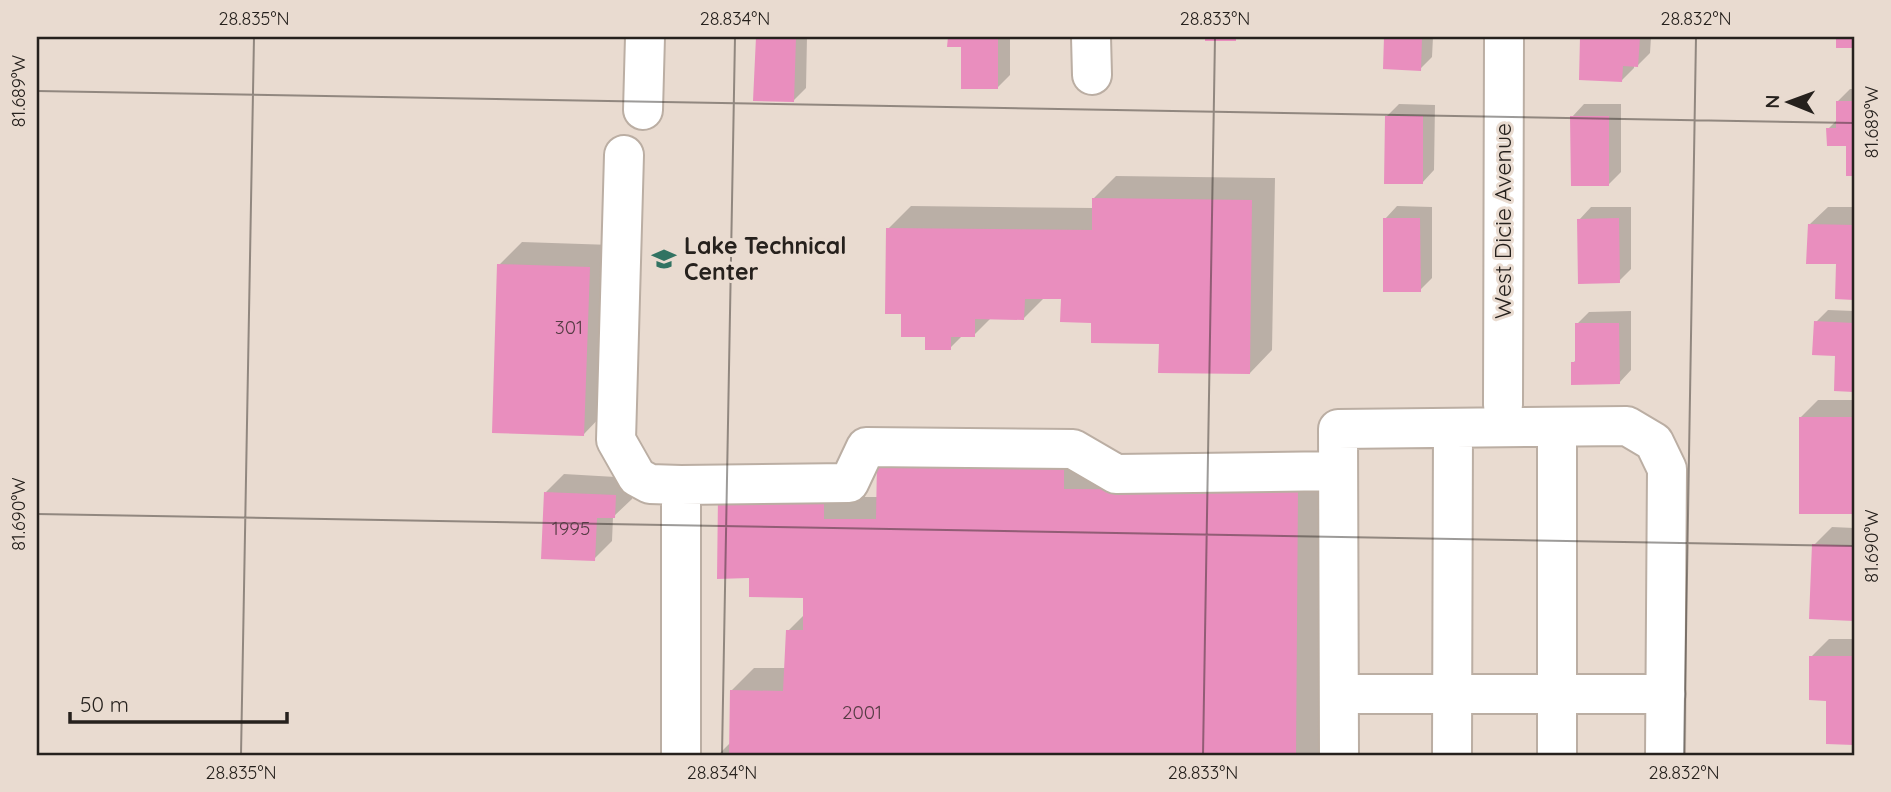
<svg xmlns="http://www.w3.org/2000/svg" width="1891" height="792" viewBox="0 0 1891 792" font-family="Quicksand,sans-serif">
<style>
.shadow{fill:#0003}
.building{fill:#e98ebe}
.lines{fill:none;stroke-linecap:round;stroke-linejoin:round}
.minor-casing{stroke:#bbaea3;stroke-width:42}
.minor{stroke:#fff;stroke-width:38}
.ticks{fill:none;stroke:#26211d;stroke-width:2;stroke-opacity:0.45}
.labels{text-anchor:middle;stroke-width:6;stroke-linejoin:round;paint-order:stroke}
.number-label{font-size:19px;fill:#573c45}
.street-label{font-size:23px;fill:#26211d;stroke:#e9dbd0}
.poi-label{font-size:23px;font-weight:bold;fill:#26211d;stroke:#e9dbd0;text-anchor:start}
.neatline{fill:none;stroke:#26211d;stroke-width:2.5}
.ticks-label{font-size:18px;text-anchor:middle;fill:#26211d}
</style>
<rect width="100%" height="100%" fill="#e9dbd0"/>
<path class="shadow" d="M757,37h50l-1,51 -13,13 -38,-2z
M949,37h61v38l-13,13 -34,-43h-14z
M1386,37h47l-1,20 -12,12 -36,-2z
M1582,37h69l-1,16 -12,12h-4v3l-12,12 -41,-1z
M1850,89h4v85h-7l1,-30 -20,-15 10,-10v-18z
M1399,104l36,1 -1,65 -12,13 -36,-66z
M1584,104h37v68l-12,12 -37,-67z
M1116,176l159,2 -3,172 -22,23 -157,-52 -30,-24h-18l-21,21h-33l-17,17h-11l-13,13 -23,-12 -24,-24 -15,-83 23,-23 183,2v-10z
M1397,206l35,1v71l-12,12 -35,-71z
M1591,207h40v62l-12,12 -40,-61z
M1828,207h26v91l-17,-1 1,-34 -28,-39z
M522,242l90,3 -6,166 -22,23 -85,-169z
M1828,310l26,1v79l-18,-1 1,-35 -21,-32z
M1631,311v59l-12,13 -46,-20 4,-4v-35l12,-12z
M1818,400h36v112h-53l-1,-94z
M878,462l208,5 234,1 -2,287h-600l13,-13 1,-52 22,-22h32l2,-37 17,-17v-18l-54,-20 -31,-79h158z
M564,474l69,4 -1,21 -19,18 -1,24 -18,18 -48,-67z
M1832,527l22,1v91l-44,-1 4,-73z
M1829,639h25v104h-27v-44l-16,-42z"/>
<path class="building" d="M756,37h40l-2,65 -41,-1z
M948,37h50v52h-37v-42h-14z
M1205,37h31v4h-31z
M1384,37h38l-1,34 -38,-2z
M1580,37h60l-2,30 -15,-1 -1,16 -43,-2z
M1836,37h18v11h-18z
M1836,101h18v75h-8v-30h-19l-1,-18h10z
M1385,116h38v68h-39z
M1570,116h39v70h-38z
M1092,198l160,2 -2,174 -92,-1 1,-29 -68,-1v-20l-31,-1 1,-23h-36l-1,21 -49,-1v18h-24v13h-26v-13h-24v-23h-16l1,-86 206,2z
M1383,218h37l1,74h-38z
M1619,218l1,65 -42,1 -1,-65z
M1808,224l46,1v75l-19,-1 1,-35h-30z
M497,264l93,3 -6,169 -92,-3z
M1814,321l40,2v69l-20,-1 1,-35 -23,-1z
M1575,323h44l1,61 -49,1v-23h4z
M1799,417h55v97h-55z
M1064,461v28l234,1 -2,265h-567l1,-65 53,1 3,-61h17v-32l-54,-1v-19l-32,1 1,-83h106v23h52l1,-57z
M544,492l72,3 -1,23h-18l-2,43 -54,-2z
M1812,544l42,2v75l-45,-2z
M1809,656h45v89l-28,-1v-43l-17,-1z"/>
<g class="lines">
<g class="minor-casing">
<path id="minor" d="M1091,37l1,38
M643,110l2,-73
M624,155l-8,285 21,37 13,7 31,1v270
M1503,405l1,-368
M681,485l168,-2 17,-36 207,2 43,25 222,-3
M1339,694h327
M1339,755l-1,-326 289,-3 27,16 13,27 -2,286
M1452,755l1,-327
M1557,755v-328"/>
</g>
<use href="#minor" class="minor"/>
</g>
<path class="ticks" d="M37,91l1817,32M37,514l1817,32M241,755l13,-718M722,755l13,-718M1203,755l12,-718M1684,755l12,-718"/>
<defs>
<g id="school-bare" transform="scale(1.89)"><path d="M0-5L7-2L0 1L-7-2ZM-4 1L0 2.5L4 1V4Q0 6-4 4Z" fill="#317362" stroke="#e9dbd0" stroke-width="2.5" paint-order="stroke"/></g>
</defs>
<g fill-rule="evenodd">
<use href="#school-bare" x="664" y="259"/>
</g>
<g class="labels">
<g class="number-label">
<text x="569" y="334">301</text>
<text x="571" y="535">1995</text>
<text x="862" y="719">2001</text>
</g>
<g class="street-label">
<text transform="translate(1503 221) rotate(-90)" y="8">West Dicie Avenue</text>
</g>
<g class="poi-label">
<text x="684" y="254">Lake Technical<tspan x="684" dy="26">Center</tspan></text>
</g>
</g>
<rect width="1891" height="792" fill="none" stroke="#e9dbd0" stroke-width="77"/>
<g transform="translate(1789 102) rotate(271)" stroke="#e9dbd0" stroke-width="5" paint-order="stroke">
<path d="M0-5L12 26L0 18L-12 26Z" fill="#26211d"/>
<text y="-10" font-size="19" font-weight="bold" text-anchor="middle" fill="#26211d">N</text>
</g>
<path d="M70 712v10h217v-10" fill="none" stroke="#26211d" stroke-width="3.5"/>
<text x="80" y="712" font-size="21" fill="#26211d" stroke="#e9dbd0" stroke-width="5" paint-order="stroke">50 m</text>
<rect x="38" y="38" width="1815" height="716" class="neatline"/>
<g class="ticks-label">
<text x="254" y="25">28.835°N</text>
<text x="735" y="25">28.834°N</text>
<text x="1215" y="25">28.833°N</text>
<text x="1696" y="25">28.832°N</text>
<text transform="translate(19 91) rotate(-90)" y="6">81.689°W</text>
<text transform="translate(1872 122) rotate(-90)" y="6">81.689°W</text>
<text transform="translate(19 514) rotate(-90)" y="6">81.690°W</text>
<text transform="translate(1872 546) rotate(-90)" y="6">81.690°W</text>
<text x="241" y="779">28.835°N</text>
<text x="722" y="779">28.834°N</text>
<text x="1203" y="779">28.833°N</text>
<text x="1684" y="779">28.832°N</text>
</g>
</svg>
